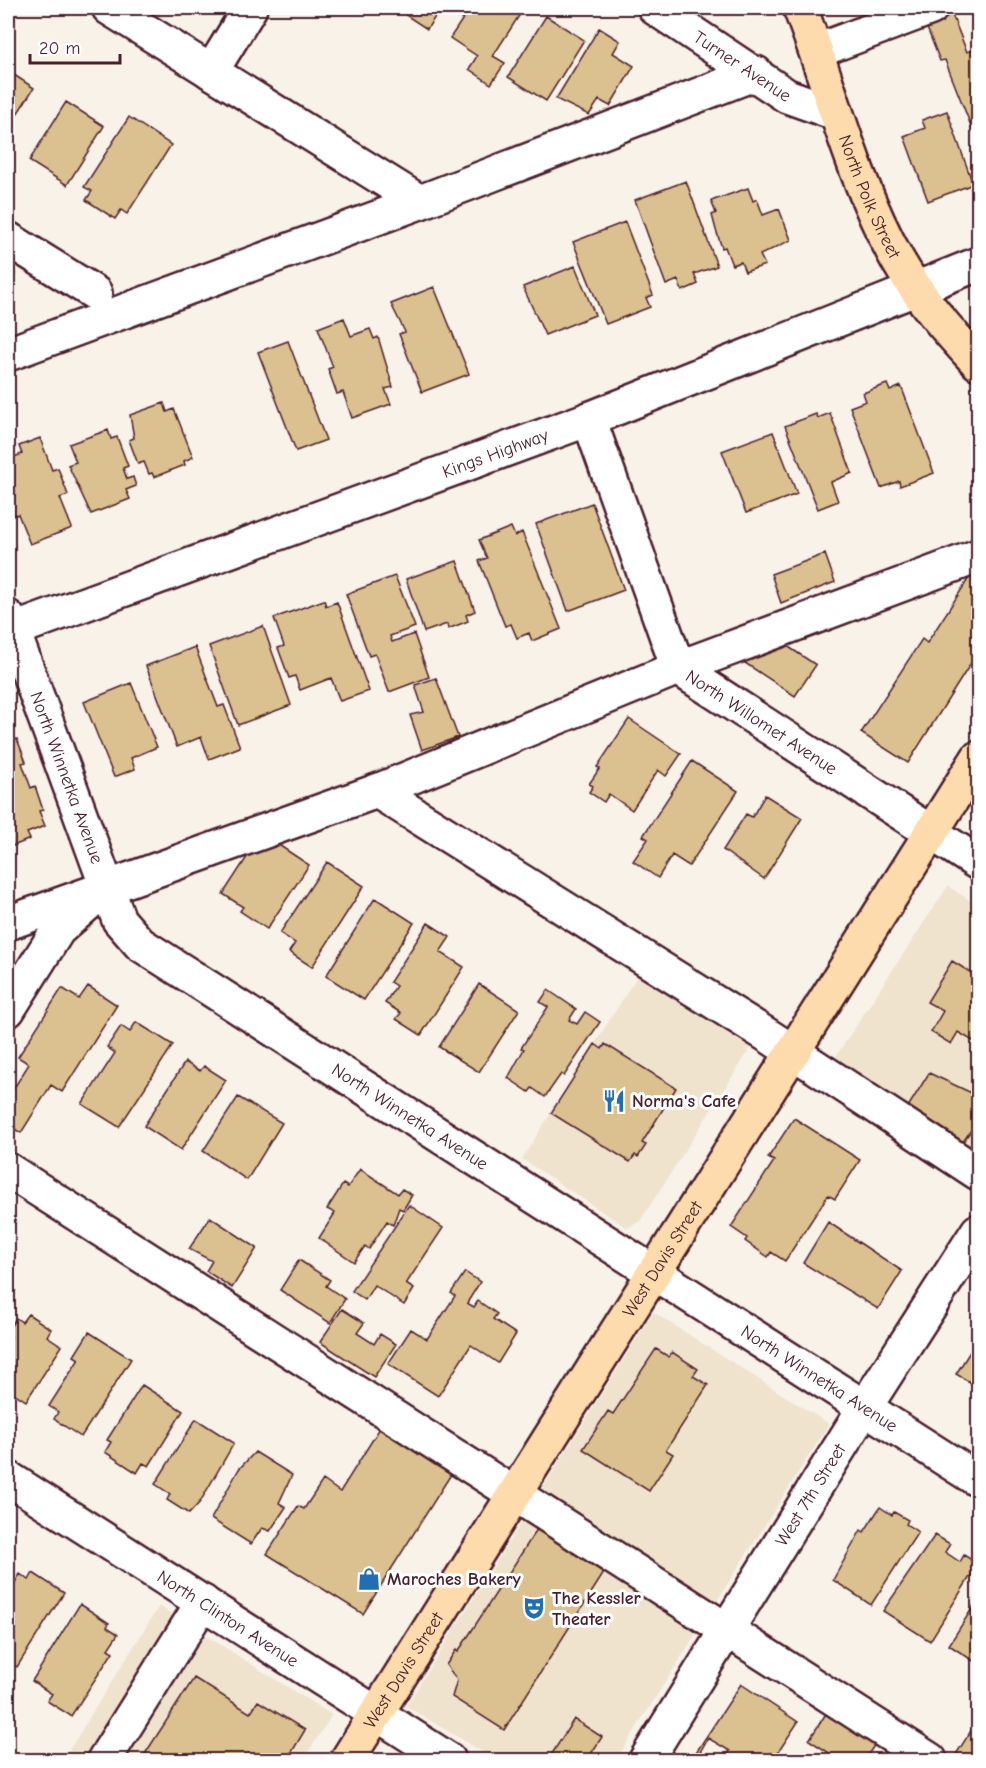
<svg xmlns="http://www.w3.org/2000/svg" width="986" height="1768" viewBox="0 0 986 1768" font-family="'Comic Neue',sans-serif">
<style>
.built{fill:#efe3ce}
.building{fill:#dbc090;stroke:#4a1f2b;stroke-width:1.5}
.lines{fill:none;stroke-linecap:round;stroke-linejoin:round}
.minor-casing{stroke:#4a1f2b;stroke-width:38}
.major-casing{stroke:#4a1f2b;stroke-width:38}
.minor{stroke:#fff;stroke-width:33}
.major{stroke:#fddbac;stroke-width:33}
.labels{text-anchor:middle;stroke-width:6;stroke-linejoin:round;paint-order:stroke}
.street-label{font-size:18px;fill:#4a1f2b;stroke:#fff}
.poi-label{font-size:18px;font-weight:bold;fill:#4a1f2b;stroke:#fff;text-anchor:start}
</style>
<rect width="100%" height="100%" fill="#f8f2e9"/>
<filter id="ink" filterUnits="userSpaceOnUse"><feTurbulence type="fractalNoise" baseFrequency=".0167" numOctaves="2"/><feDisplacementMap in="SourceGraphic" scale="12" xChannelSelector="R" yChannelSelector="G"/><feConvolveMatrix kernelMatrix="1 2 1 2 8 2 1 2 1" color-interpolation-filters="sRGB"/></filter>
<g filter="url(#ink)">
<path class="built" d="M948,886l30,20v246l-14,22 -145,-92z
M645,964l114,71 -119,186 -13,7 -105,-69z
M653,1312l176,112 -213,336h-120l-90,-54z
M159,1606l173,109 -29,45h-240z"/>
<path class="building" d="M395,8h46l-14,21z
M470,8h54l-31,48 12,7 -14,21 -22,-15 8,-13 -27,-18z
M951,12l16,40 8,-3 3,7v73l-5,2 -28,-71 -5,1 -15,-38z
M546,16l38,24 -38,61 -38,-24z
M599,28l21,13 -7,12 21,13 -24,40 -11,-6 -10,15 -33,-16z
M8,71l26,17 -26,40z
M66,102l38,24 -37,59 -38,-24z
M947,111l26,73 -45,17 -24,-65 21,-8 -3,-8z
M129,117l42,28 -44,69 -6,-4 -6,9 -29,-19 6,-9 -8,-4z
M686,181l31,85 -23,8 4,10 -16,7 -4,-11 -12,5 -31,-85z
M748,188l5,13 4,-2 6,16 16,-6 12,31 -31,15 5,10 -20,7 -4,-10 -9,3 -7,-18 -3,1 -6,-18 -4,-15 4,-2 -5,-12z
M625,222l28,73 -7,3 4,9 -44,17 -33,-82z
M575,266l20,49 -50,20 -22,-48z
M8,267l7,7 -7,9z
M434,287l35,87 -47,18 -23,-58 6,-2 -14,-28z
M344,318l7,18 19,-7 4,10 4,-2 15,50 -8,2 6,15 -39,14 -9,-26 -6,2 -9,-25 5,-2 -15,-39z
M288,341l38,99 -30,11 -38,-99z
M887,384l3,7 11,-5 33,87 -34,13 -1,-5 -18,7 -31,-81 16,-6 -3,-8z
M164,403l3,9 7,-3 19,48 -9,4 1,4 -31,12 -2,-4 -3,1 -5,-12 -6,2 -9,-24 5,-2 -4,-23z
M830,413l22,60 -21,9 7,19 -20,8 -33,-83 31,-12 2,4z
M108,430l3,9 6,-2 11,29 -5,2 4,11 6,-2 3,9 -10,4 4,9 -39,15 -23,-49 8,-3 -7,-18z
M773,432l24,62 -51,19 -24,-62z
M40,438l12,32 6,-2 10,27 -8,3 12,30 -42,16 -12,-30 -5,2 -5,-14v-43l14,-5 -3,-8z
M592,503l32,87 -56,21 -32,-87z
M511,527l4,9 7,-4 39,97 -29,12 -3,-8 -12,5 -6,-14 -6,2 -26,-65 8,-3 -8,-18z
M825,554l10,28 -54,21 -10,-29z
M457,561l18,50 -9,4 2,6 -20,8 -1,-5 -23,8 -18,-53z
M978,564v88l-70,111 -47,-30 61,-94 5,4z
M395,576l20,51 -25,9 2,6 22,-8 15,43 -40,15 -14,-38 -6,2 -23,-62z
M324,600l2,6 11,-4 32,89 -29,10 -9,-23 -31,12 -5,-14 -6,2 -11,-30 6,-2 -10,-28z
M263,626l28,79 -53,20 -29,-79z
M778,640l38,25 -21,31 -53,-35z
M195,647l23,60 6,-2 16,42 -31,12 -8,-22 -24,10 -31,-81z
M436,678l22,59 -36,13 -12,-35 14,-3 -9,-27z
M131,683l26,64 -26,11 4,11 -21,8 -30,-75z
M629,719l52,35 -15,22 -8,-6 -26,40 -23,-16 -5,8 -15,-10 4,-6 -4,-2 11,-16 -3,-1z
M8,726l5,14 4,-1 9,23 -4,1 9,25 4,-2 8,24 -4,1 6,15 -18,7 3,6 -17,7 -3,-7 -2,1z
M692,761l46,30 -49,75 -17,-11 -14,23 -25,-17 15,-22 -5,-3z
M765,795l37,23 -38,61 -41,-29 23,-36 6,3z
M262,834l47,31 -42,64 -27,-18 3,-4 -20,-13z
M327,862l37,24 -52,81 -23,-15 6,-9 -15,-10z
M375,898l39,25 -50,77 -38,-24z
M428,923l22,14 -10,15 24,15 -43,68 -25,-16 5,-6 -16,-10 11,-17 -6,-4z
M952,961l26,16v56l-5,8 -15,-9 -7,12 -20,-12 12,-21 -16,-9z
M479,984l40,26 -40,62 -40,-25z
M88,986l29,19 -55,87 -11,-7 -30,48 -13,-8v-41l6,4 15,-24 -11,-7 44,-69 17,11z
M548,990l28,19 -7,11 8,4 8,-12 15,10 -36,54 -3,-2 -16,23 -13,-9 -3,4 -21,-14 16,-29 -3,-1 27,-41 -8,-5z
M136,1022l37,23 -54,82 -37,-23 33,-51 -8,-6 14,-21 9,6z
M595,1044l7,5 3,-5 71,44 -34,55 4,2 -8,12 -3,-2 -5,7 -79,-49z
M185,1062l15,9 4,-5 22,14 -45,70 -37,-24z
M929,1073l49,23v24l-15,22 -55,-35z
M238,1097l44,26 -35,57 -44,-29z
M794,1118l66,42 -25,39 -7,-4 -43,66 -14,-9 -3,5 -23,-16 2,-3 -16,-11 43,-66 -6,-3z
M360,1169l38,25 4,-5 10,6 -9,15 -4,-2 -6,17 -6,-4 -18,28 -4,-3 -11,16 -35,-24 16,-25 -8,-4 16,-25 5,3z
M409,1205l34,23 -37,56 8,5 -10,16 -30,-20 -9,15 -13,-9z
M210,1217l47,31 -25,40 -26,-17 6,-10 -23,-12z
M828,1222l74,49 -24,38 -75,-46z
M299,1260l31,20 -4,6 19,13 -15,24 -50,-33z
M465,1272l15,10 -13,21 7,4 4,-6 19,13 -4,5 23,15 -18,29 -27,-18 -33,51 -50,-32 23,-35 16,10 28,-43 -4,-3z
M8,1281l7,9 -5,9 -2,-2z
M342,1309l22,14 -7,10 17,11 6,-10 16,10 -22,33 -54,-35z
M28,1314l23,15 -4,7 15,10 -36,55 -18,-12v-47l3,-5 -3,-7 8,-12 6,4z
M89,1332l42,27 -50,78 -27,-18 4,-7 -9,-6 30,-47 -5,-3z
M976,1342l2,2v43l-22,-13z
M656,1349l13,8 3,-5 26,17 -5,7 15,9 -42,65 7,4 -24,37 -66,-42 25,-38 5,3z
M142,1385l41,26 -34,55 -6,-3 -6,10 -32,-21 6,-10 -4,-2z
M196,1419l38,24 -34,59 -11,12 -22,-14 3,-6 -15,-10z
M383,1423l72,45 -92,146 -96,-60 31,-48 6,3 19,-29 17,12z
M255,1452l37,23 -13,28 7,4 -16,24 -8,-3 -11,16 -40,-25 28,-50z
M880,1507l12,8 2,-3 14,8 -2,4 12,8 -47,73 -38,-25 28,-50 3,2z
M541,1523l68,42 -105,165 -52,-33 5,-17 -11,-15 10,-15 2,2z
M935,1535l15,9 -5,8 15,10 4,-7 14,9 -48,77 -47,-30z
M33,1573l31,20 -47,74 -9,-6v-67l12,-20 9,6z
M978,1599v65l-29,-19z
M80,1604l29,19 -2,4 11,7 -10,15 5,3 -42,64 -24,-15 5,-7 -20,-13z
M194,1678l56,35 8,-12 47,29 -18,30h-146z
M741,1684l57,38 -25,38h-49l6,-9 -22,-13 -8,14 13,8h-22z
M827,1712l49,31 -12,17h-24l-31,-20z
M574,1719l28,18 -15,23h-39z
M974,1726l4,3v31h-22l-3,-1z"/>
<g class="lines">
<g class="minor-casing">
<g id="minor">
<path d="M109,8l311,194"/>
<path id="s1" d="M655,8l132,88 48,17"/>
<path d="M817,51l114,-43"/>
<path d="M211,72l39,-64"/>
<path d="M8,239l87,54"/>
<path d="M8,354l412,-152 336,-129"/>
<path id="s2" d="M589,419l89,249 300,195"/>
<path id="s3" d="M8,617l111,303 21,24 838,536"/>
<path id="s4" d="M8,632l581,-213 389,-155"/>
<path d="M377,791l301,-123 300,-112"/>
<path d="M8,923l369,-132 390,244 211,138"/>
<path d="M8,1010l50,-80 36,-32"/>
<path d="M8,1170l922,590"/>
<path id="s5" d="M8,1478l441,282"/>
<path d="M104,1760l99,-158"/>
<path id="s6" d="M646,1760l219,-353 113,-176"/>
</g>
</g>
<g class="major-casing">
<g id="major">
<path id="s7" d="M800,8c32,83 53,172 97,251 22,39 51,72 81,104"/>
<path id="s8" d="M347,1760l631,-1002"/>
</g>
</g>
<use href="#minor" class="minor"/>
<use href="#major" class="major"/>
</g>
</g>
<defs>
<g id="restaurant-bare" transform="scale(1.8)"><path d="M-5-6h1v4h1v-4h1v4h1v-4h1v5L-1.5 .5V6h-2V.5L-5-1ZM5-6V6H3V1.5H1.5Q1.5-4 5-6Z" fill="#1f6fb2" stroke="#fff" stroke-width="2.5" paint-order="stroke"/></g>
<g id="shop-bare" transform="scale(1.8)"><path d="M-5-2.5h2.3a2.7 3.5 0 0 1 5.4 0H5L5.5 6h-11ZM-1.5-2.5h3a1.5 2.3 0 0 0-3 0Z" fill="#1f6fb2" stroke="#fff" stroke-width="2.5" paint-order="stroke"/></g>
<g id="theatre-bare" transform="scale(1.8)"><path d="M-5-5.5Q0-4 5-5.5V0Q5 5 0 6Q-5 5-5 0ZM-3.3-2.5H-1v1.5H-3.3ZM1-2.5H3.3v1.5H1ZM-2.8 1Q0 5.5 2.8 1Z" fill="#1f6fb2" stroke="#fff" stroke-width="2.5" paint-order="stroke"/></g>
</defs>
<g fill-rule="evenodd">
<use href="#restaurant-bare" x="614" y="1101"/>
<use href="#shop-bare" x="369" y="1579"/>
<use href="#theatre-bare" x="534" y="1608"/>
</g>
<g class="labels">
<g class="street-label">
<text dy="6" stroke="none"><textPath href="#s1" startOffset="105">Turner Avenue</textPath></text>
<text dy="6" stroke="none"><textPath href="#s7" startOffset="201">North Polk Street</textPath></text>
<text dy="6" stroke="none"><textPath href="#s4" startOffset="519">Kings Highway</textPath></text>
<text dy="6" stroke="none"><textPath href="#s2" startOffset="364">North Willomet Avenue</textPath></text>
<text dy="6" stroke="none"><textPath href="#s3" startOffset="171">North Winnetka Avenue</textPath></text>
<text dy="6" stroke="none"><textPath href="#s3" startOffset="675">North Winnetka Avenue</textPath></text>
<text dy="6" stroke="none"><textPath href="#s8" startOffset="592">West Davis Street</textPath></text>
<text dy="6" stroke="none"><textPath href="#s3" startOffset="1161">North Winnetka Avenue</textPath></text>
<text dy="6" stroke="none"><textPath href="#s6" startOffset="312">West 7th Street</textPath></text>
<text dy="6" stroke="none"><textPath href="#s5" startOffset="261">North Clinton Avenue</textPath></text>
<text dy="6" stroke="none"><textPath href="#s8" startOffset="106">West Davis Street</textPath></text>
</g>
<g class="poi-label">
<text x="632" y="1107">Norma's Cafe</text>
<text x="387" y="1585">Maroches Bakery</text>
<text x="552" y="1604">The Kessler<tspan x="552" dy="21">Theater</tspan></text>
</g>
</g>
<rect width="986" height="1768" fill="none" stroke="#fff" stroke-width="30"/>
<rect x="15" y="15" width="956" height="1738" fill="none" stroke="#4a1f2b" stroke-width="2" filter="url(#ink)"/>
<path d="M30 54v9h90v-9" fill="none" stroke="#4a1f2b" stroke-width="3"/>
<text x="39" y="54" font-size="18" fill="#4a1f2b" stroke="#ffffff" stroke-width="4.5" paint-order="stroke">20 m</text>
</svg>
